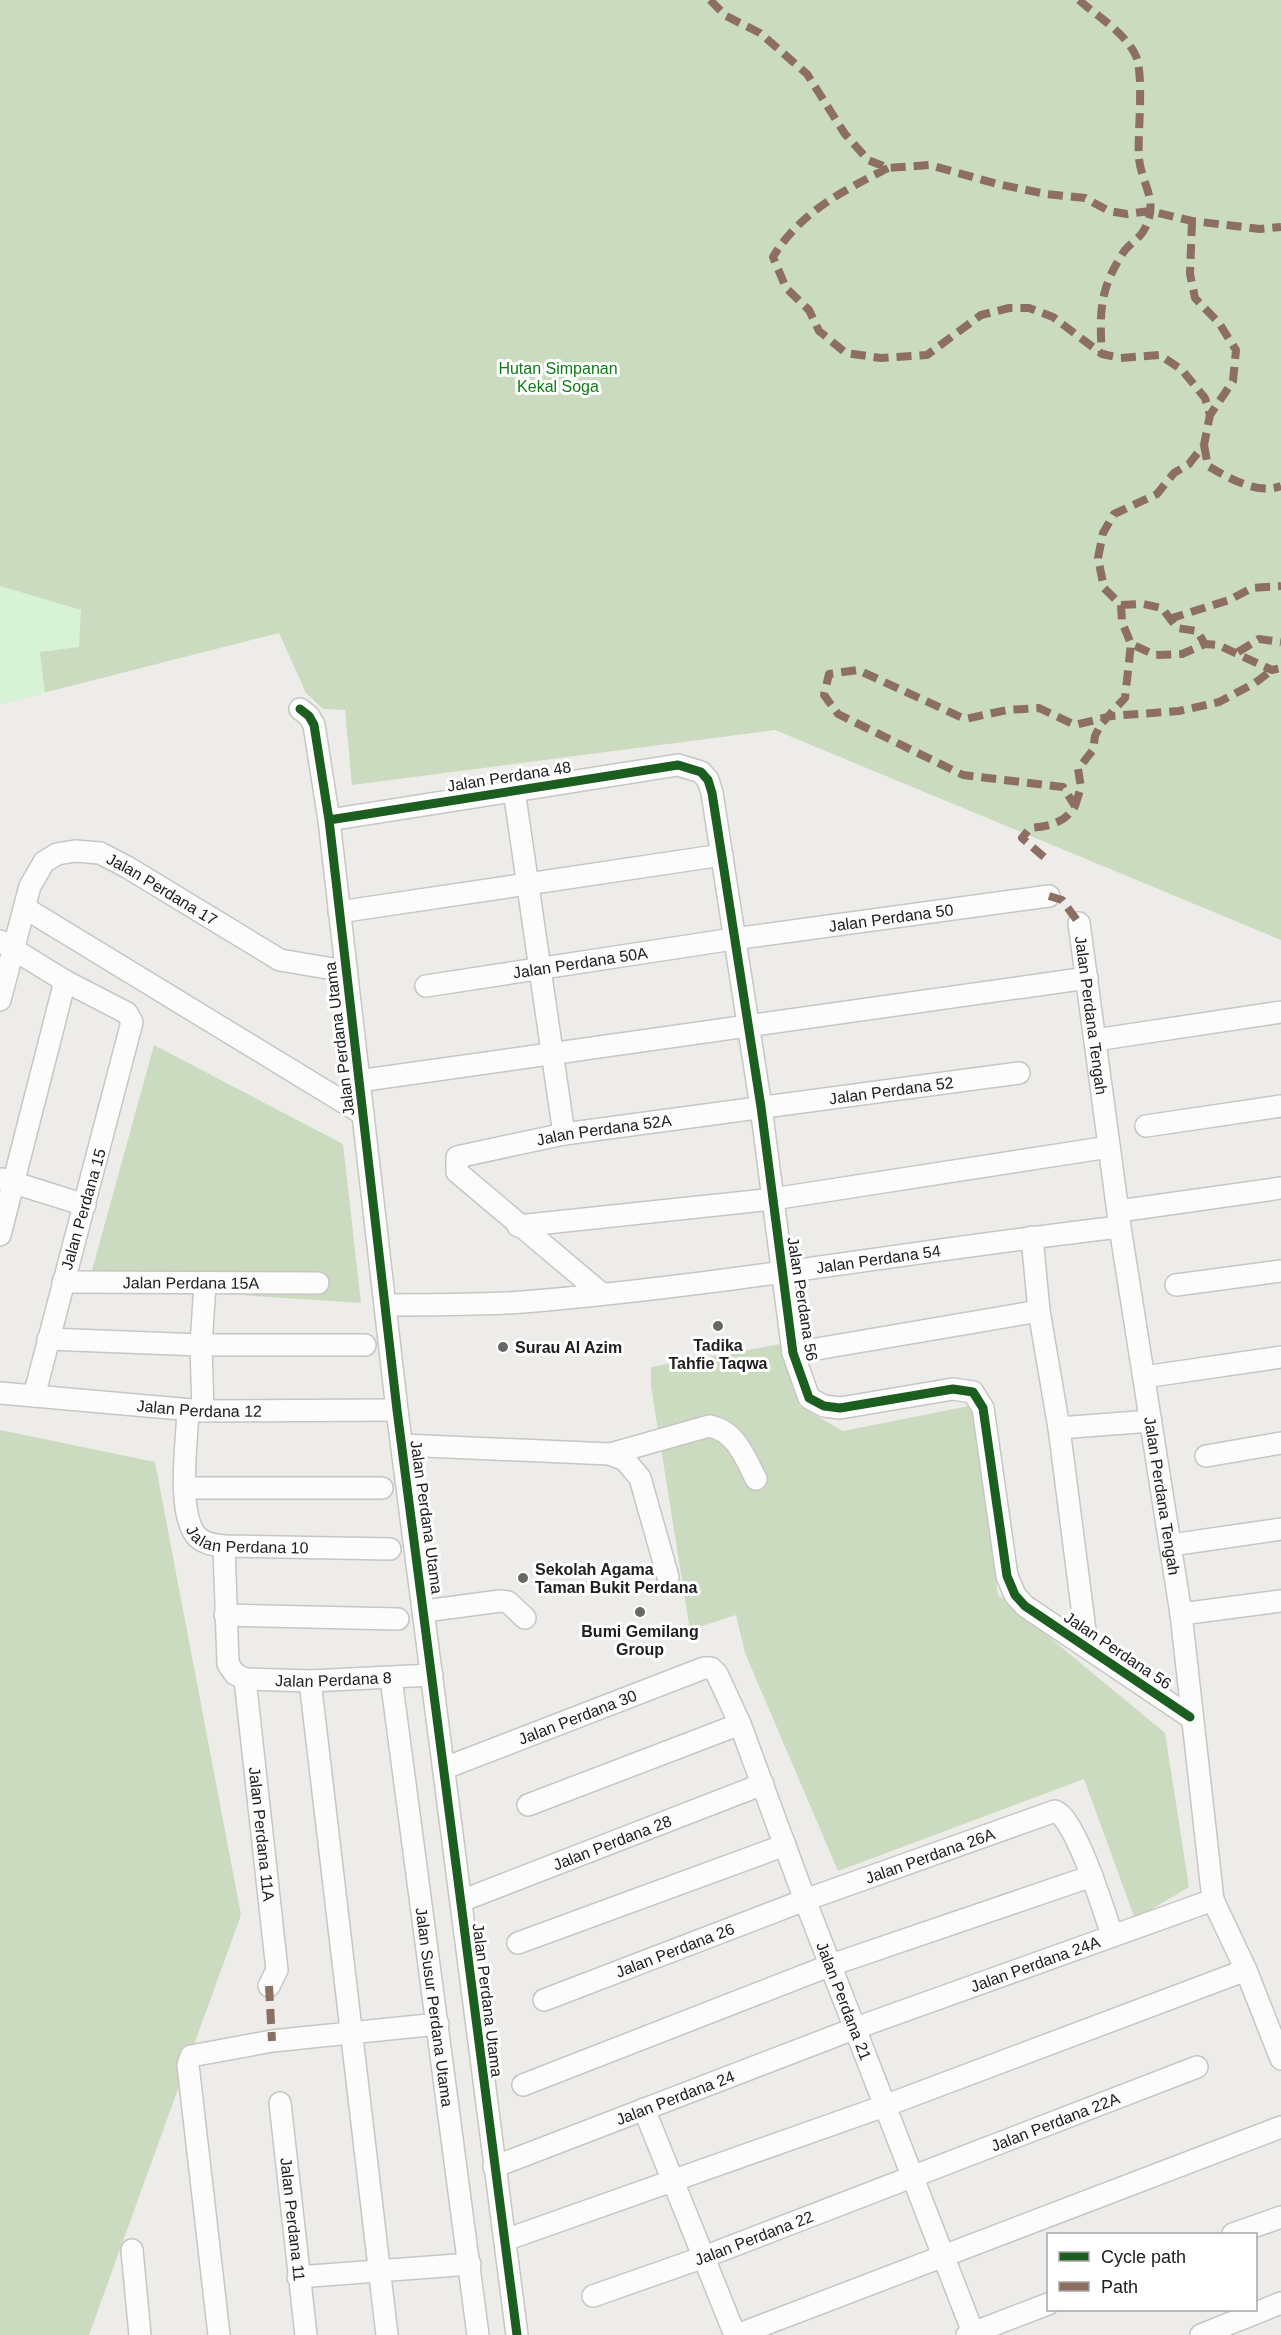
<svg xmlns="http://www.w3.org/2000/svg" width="1281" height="2335" viewBox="0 0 1281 2335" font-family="Helvetica,sans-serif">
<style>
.forest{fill:#cadbbf}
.park{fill:#d8f2d7}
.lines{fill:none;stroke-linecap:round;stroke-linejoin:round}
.minor-casing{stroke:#c7c6c5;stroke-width:24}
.minor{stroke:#fcfcfc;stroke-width:21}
.quiet{stroke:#8d6e63;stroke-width:8;stroke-dasharray:15 8;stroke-linecap:butt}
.cycleway-casing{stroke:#fff;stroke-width:13}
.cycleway{stroke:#1b5e20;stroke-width:9}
.poi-dot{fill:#686766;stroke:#fff;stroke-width:2}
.labels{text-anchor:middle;stroke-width:6;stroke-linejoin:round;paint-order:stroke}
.park-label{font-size:16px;fill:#117b17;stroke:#fff}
.street-label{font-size:16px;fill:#202020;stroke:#fff}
.poi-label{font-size:16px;font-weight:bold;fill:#202020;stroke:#fff}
</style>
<rect width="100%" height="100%" fill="#eeece9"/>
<path class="forest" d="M0,0h1281v940l-506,-210 -423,55 -7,-75 -22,-1 -17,-16 -27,-60 -279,71z
M154,1045l189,99 18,159 -273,-18z
M781,1344l18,62 44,25 131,-26 24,190 167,138 24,154 -54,32 -51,-140 -246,92 -93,-218 -9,-38 -46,15 -39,-244v-19z
M0,1430l155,32 86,453 -152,420h-89z"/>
<path class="park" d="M0,586l81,24 -2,37 -39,5 5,41 -45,11z"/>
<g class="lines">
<g class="minor-casing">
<g id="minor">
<path d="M300,709l9,7 5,9 15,95 68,590 120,925"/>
<path d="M514,790l50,344"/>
<path d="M329,820l349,-55 23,7 7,8 4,13 49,314 32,246 16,45 15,8 16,2 113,-19 20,3 10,16 24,168 8,19 10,11 165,111"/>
<path d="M25,908l338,206"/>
<path d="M339,912l383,-57"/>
<path id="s1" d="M1079,923l41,304 61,387 32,286 33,70 35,89"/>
<path d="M0,941l65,40 62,32 5,9 -98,374"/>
<path id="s2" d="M426,986l307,-47 316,-43"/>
<path id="s3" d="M0,1000l30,-114 14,-24 13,-8 18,-3 25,2 27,14 153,93 65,11"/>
<path d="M1095,1040l186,-28"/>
<path d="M358,1081l729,-103"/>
<path d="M1146,1126l135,-20"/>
<path d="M2,1179l83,26"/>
<path d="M1119,1211l162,-23"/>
<path d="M518,1226l255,-27 336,-52"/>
<path d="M0,1235l65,-254"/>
<path d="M1032,1237l7,74 20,117 28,218"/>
<path id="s4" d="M63,1282l255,1"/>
<path d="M1176,1285l105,-14"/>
<path id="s5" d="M602,1294l-145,-122v-15l107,-23 455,-61"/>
<path id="s6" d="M385,1305c50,-1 100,1 150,-4 196,-17 390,-52 585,-74"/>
<path d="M48,1339l153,6h164"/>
<path d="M793,1353l246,-42"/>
<path d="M1144,1377l137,-20"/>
<path id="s7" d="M0,1393l203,18 194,-1"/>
<path id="s8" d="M188,1410c-1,31 -11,99 7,124 6,9 18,11 29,12l166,3"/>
<path d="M203,1411l-2,-66 4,-61"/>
<path d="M1059,1428l92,-7"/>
<path d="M402,1445l208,9 15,6 15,18 28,99"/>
<path d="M610,1454l99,-28c26,4 36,31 47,53"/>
<path d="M1206,1456l75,-13"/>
<path d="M186,1488h196"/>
<path d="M1171,1545l110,-16"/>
<path id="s9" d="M224,1546l4,118 7,10 10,5 65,2 122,-6"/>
<path d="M425,1611l75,-10 8,1 17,16"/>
<path d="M1181,1614l100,-13"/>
<path d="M225,1615l173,4"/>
<path id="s10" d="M391,1678l87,657"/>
<path id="s11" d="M245,1679l32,291 -8,16"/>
<path d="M310,1681l77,654"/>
<path id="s12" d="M445,1768l259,-100h7l6,6 23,50 65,176 169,435"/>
<path d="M528,1805l212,-81"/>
<path id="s13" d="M461,1901l302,-117"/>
<path d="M518,1943l267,-98"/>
<path id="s14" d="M544,2000l261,-100 250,-89c20,6 49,100 57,124"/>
<path d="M523,2085l308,-120 261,-89"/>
<path id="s15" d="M280,2103l26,232"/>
<path d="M644,2109l91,226"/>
<path id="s16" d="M494,2167l362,-139 357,-128"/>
<path d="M1233,2234l48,-17"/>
<path d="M505,2240l382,-135 359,-135"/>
<path d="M132,2250l8,85"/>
<path d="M298,2277l172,-13"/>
<path id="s17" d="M593,2296l111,-39 493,-190"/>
<path d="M219,2335l-31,-270 3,-9 81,-15 166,-17"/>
<path d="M737,2335l544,-208"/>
<path d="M967,2335l81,-31"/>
<path d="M1201,2335l80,-32"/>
</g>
</g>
<use href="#minor" class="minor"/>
<path class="quiet" d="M710,0l16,16 34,17 47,41 38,60 23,26 20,8 42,-3 67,19 49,10 39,4 24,13 18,3 23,-3 42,10 68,8 21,-2
M1079,0c19,17 44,31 56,54 10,19 2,82 4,105 3,26 21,43 5,71 -4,8 -13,13 -19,20 -25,37 -26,61 -23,104
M888,168c-45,23 -88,44 -115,89l13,31 23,22 10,21 27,22 35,5 46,-3 54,-40 28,-7h20l24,9 49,37 18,4 40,-3 22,15 23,28 5,17 -6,30 -15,19 -15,9 -17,21 -43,20 -11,19 -5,25 6,30 17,17 1,17 9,22 24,11 27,-1 23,-10 13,1 54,25 9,-2
M1192,221l-2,53 5,24 24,25 17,27 -3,31 -23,34
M1204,445l4,21c20,12 50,29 73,20
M1121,605l22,-1 19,4 15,20 20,3 8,13
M1169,619l60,-19 23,-12 29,-2
M1238,652l21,-13 22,3
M1075,806l6,-19 -3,-18 15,-19 2,-14 6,-12 24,-26 6,-54
M1044,857l-22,-19 8,-10c20,-2 35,-5 45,-22l-12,-19 -100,-12 -125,-61 -14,-19 5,-21 29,-4 107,49 42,-9 32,-2 36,17 36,-9 68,-5 40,-9 36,-19 17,-13
M1049,896l13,4 17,23
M269,1986l3,55"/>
<g class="cycleway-casing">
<path id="cycleway" d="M300,709l9,7 5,9 15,95 68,590 120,925
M329,820l349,-55 23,7 7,8 4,13 49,314 32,246 16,45 15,8 16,2 113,-19 20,3 10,16 24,168 8,19 10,11 165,111"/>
</g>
<use href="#cycleway" class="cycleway"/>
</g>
<g class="poi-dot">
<circle cx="718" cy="1326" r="6"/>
<circle cx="503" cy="1347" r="6"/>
<circle cx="523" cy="1578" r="6"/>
<circle cx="640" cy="1612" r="6"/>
</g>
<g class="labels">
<g class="park-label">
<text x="558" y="374">Hutan Simpanan<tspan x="558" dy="18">Kekal Soga</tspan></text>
</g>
<g class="street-label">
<text transform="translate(509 776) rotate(-9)" y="6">Jalan Perdana 48</text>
<text dy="6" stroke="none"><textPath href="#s3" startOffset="276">Jalan Perdana 17</textPath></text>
<text dy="6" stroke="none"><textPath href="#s2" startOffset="470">Jalan Perdana 50</textPath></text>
<text dy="6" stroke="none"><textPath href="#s2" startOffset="156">Jalan Perdana 50A</textPath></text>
<text dy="6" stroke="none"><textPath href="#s1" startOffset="93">Jalan Perdana Tengah</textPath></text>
<text transform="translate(339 1039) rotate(-97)" y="6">Jalan Perdana Utama</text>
<text dy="6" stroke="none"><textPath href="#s5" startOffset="644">Jalan Perdana 52</textPath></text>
<text dy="6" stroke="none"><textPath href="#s5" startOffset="354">Jalan Perdana 52A</textPath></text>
<text transform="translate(83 1209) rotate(-74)" y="6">Jalan Perdana 15</text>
<text dy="6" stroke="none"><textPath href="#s6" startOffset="496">Jalan Perdana 54</textPath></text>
<text dy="6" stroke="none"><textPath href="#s4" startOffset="128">Jalan Perdana 15A</textPath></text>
<text transform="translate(803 1299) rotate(81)" y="6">Jalan Perdana 56</text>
<text dy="6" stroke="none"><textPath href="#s7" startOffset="200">Jalan Perdana 12</textPath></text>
<text dy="6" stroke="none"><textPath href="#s1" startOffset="579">Jalan Perdana Tengah</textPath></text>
<text transform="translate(427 1517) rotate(82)" y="6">Jalan Perdana Utama</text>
<text dy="6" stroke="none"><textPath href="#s8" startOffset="180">Jalan Perdana 10</textPath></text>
<text transform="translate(1118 1650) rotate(34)" y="6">Jalan Perdana 56</text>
<text dy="6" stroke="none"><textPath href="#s9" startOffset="230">Jalan Perdana 8</textPath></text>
<text dy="6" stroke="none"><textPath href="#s12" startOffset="142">Jalan Perdana 30</textPath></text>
<text dy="6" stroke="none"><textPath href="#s11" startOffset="156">Jalan Perdana 11A</textPath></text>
<text dy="6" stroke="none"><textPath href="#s13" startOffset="162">Jalan Perdana 28</textPath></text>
<text dy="6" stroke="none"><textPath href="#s14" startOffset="412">Jalan Perdana 26A</textPath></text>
<text dy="6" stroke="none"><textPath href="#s14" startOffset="140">Jalan Perdana 26</textPath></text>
<text dy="6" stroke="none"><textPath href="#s16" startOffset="578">Jalan Perdana 24A</textPath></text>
<text transform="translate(488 2000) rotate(83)" y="6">Jalan Perdana Utama</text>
<text dy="6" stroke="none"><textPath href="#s12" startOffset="644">Jalan Perdana 21</textPath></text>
<text dy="6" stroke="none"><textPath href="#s10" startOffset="332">Jalan Susur Perdana Utama</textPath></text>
<text dy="6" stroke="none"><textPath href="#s16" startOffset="194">Jalan Perdana 24</textPath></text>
<text dy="6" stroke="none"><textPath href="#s17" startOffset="494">Jalan Perdana 22A</textPath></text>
<text dy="6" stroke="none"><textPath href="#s15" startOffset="117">Jalan Perdana 11</textPath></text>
<text dy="6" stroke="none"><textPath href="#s17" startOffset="171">Jalan Perdana 22</textPath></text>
</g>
<g class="poi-label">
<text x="718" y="1351">Tadika<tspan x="718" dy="18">Tahfie Taqwa</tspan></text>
<text x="515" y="1353" text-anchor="start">Surau Al Azim</text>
<text x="535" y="1575" text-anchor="start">Sekolah Agama<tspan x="535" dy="18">Taman Bukit Perdana</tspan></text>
<text x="640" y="1637">Bumi Gemilang<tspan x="640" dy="18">Group</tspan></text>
</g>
</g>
<rect x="1047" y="2233" width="210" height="78" fill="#ffffff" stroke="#a6a6a6" stroke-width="1.5"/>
<rect x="1059" y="2252" width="30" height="9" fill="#1b5e20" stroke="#a6a6a6" stroke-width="1.5"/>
<text x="1101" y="2263" font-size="18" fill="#202020">Cycle path</text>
<rect x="1059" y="2282" width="30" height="9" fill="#8d6e63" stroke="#a6a6a6" stroke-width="1.5"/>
<text x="1101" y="2293" font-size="18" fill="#202020">Path</text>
</svg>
